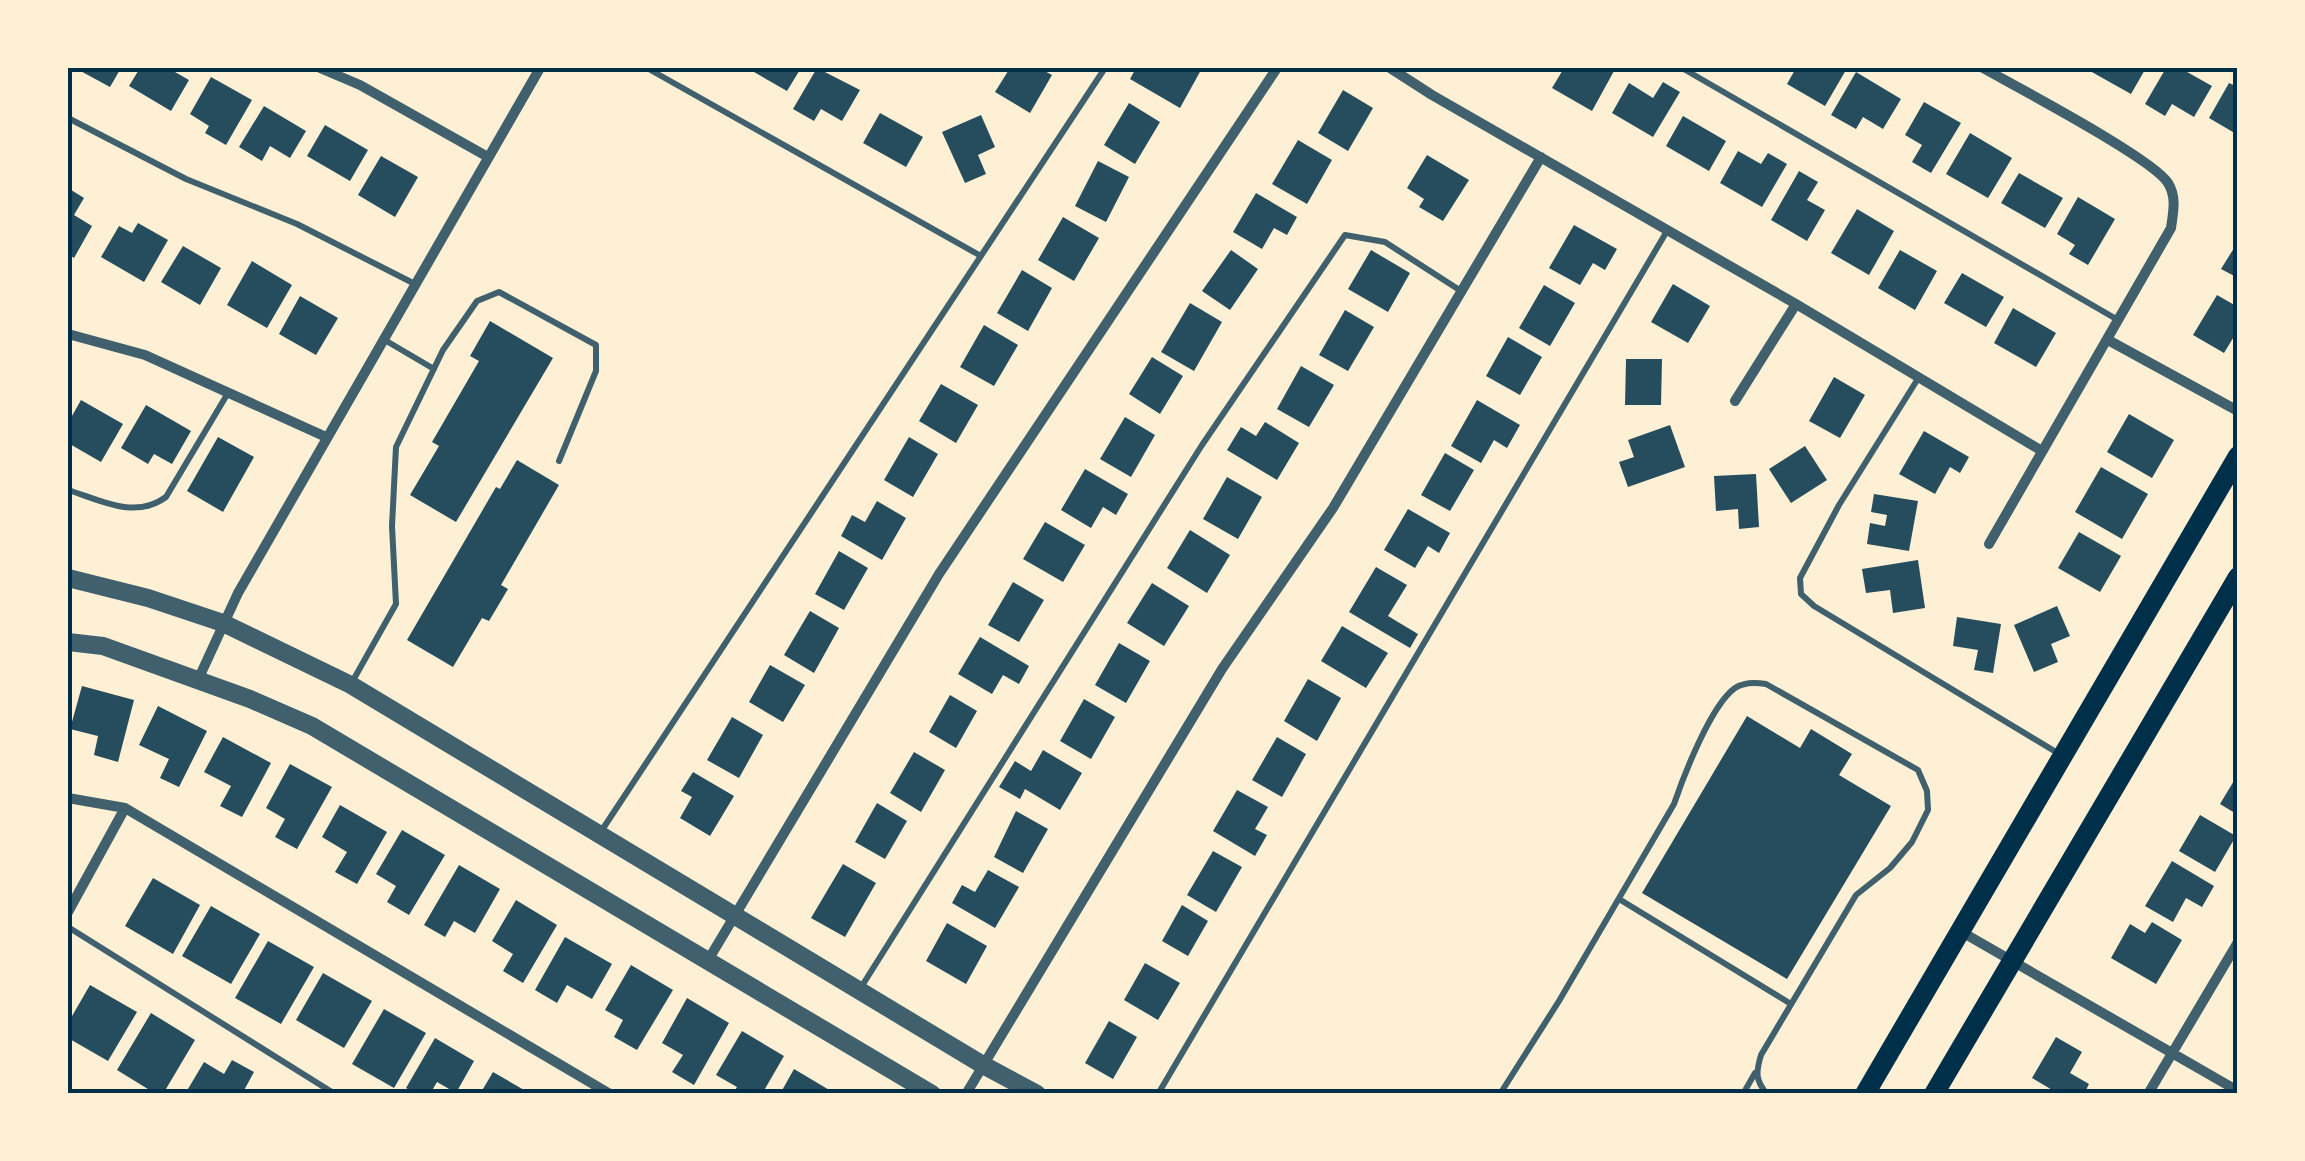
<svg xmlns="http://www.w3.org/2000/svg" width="2305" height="1161" viewBox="0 0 2305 1161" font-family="'Work Sans',sans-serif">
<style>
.building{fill:#264d5e}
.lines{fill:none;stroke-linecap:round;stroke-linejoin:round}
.service{stroke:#3f606c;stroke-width:6}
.minor{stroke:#3f606c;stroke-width:10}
.tertiary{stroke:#3f606c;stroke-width:18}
.secondary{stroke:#003049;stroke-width:20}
.neatline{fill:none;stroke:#003049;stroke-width:4}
</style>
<rect width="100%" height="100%" fill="#fdf0d5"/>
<path class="building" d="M75,68h46l-11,19z
M140,68h28l21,12 -18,31 -42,-25z
M747,68h54l-14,23z
M817,68l43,22 -18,31 -21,-12 -7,12 -21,-12z
M1010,68h29l13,7 -22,38 -35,-21z
M1136,68h61l4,2 -21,38 -50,-29z
M1564,68h44l6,3 -22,40 -40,-23z
M1796,68h46l4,2 -21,36 -38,-22z
M2091,68h55l-15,26 -41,-23z
M2166,68h14l32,18 -18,31 -22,-13 -7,12 -20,-12z
M1856,72l45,27 -18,30 -20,-12 -7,12 -25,-14z
M211,77l41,23 -26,45 -21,-12 4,-7 -19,-12z
M1663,82l17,10 -27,45 -41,-24 17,-30 24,15z
M2229,83l9,4v48l-29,-17z
M1343,90l30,18 -25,43 -30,-18z
M1924,102l37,21 -30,50 -19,-11 10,-17 -17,-10z
M1129,103l31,19 -25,42 -31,-19z
M264,106l42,25 -16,27 -20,-12 -8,15 -23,-14z
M880,113l43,24 -17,30 -43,-24z
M981,115l14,32 -17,8 8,19 -21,9 -23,-51z
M1683,116l43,25 -17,30 -43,-25z
M325,125l43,25 -18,31 -43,-25z
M1970,133l42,25 -24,40 -42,-24z
M1298,140l34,20 -25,44 -35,-20z
M1738,151l23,13 7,-11 19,11 -25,43 -42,-24z
M1427,155l42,25 -26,41 -24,-14 5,-8 -17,-11z
M381,156l37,21 -23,40 -37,-22z
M1098,161l31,16 -23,45 -31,-16z
M1799,171l19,11 -11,18 18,10 -18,31 -36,-21z
M2019,173l44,25 -18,30 -44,-25z
M68,188l16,10 -10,17 18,11 -18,32 -6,-4z
M1256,193l41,24 -10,18 -13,-7 -12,21 -29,-17z
M2078,197l37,22 -27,46 -19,-11 6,-9 -18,-11z
M1857,209l37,22 -25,44 -38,-22z
M1063,217l36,21 -25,43 -36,-21z
M138,223l30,17 -24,42 -43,-25 18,-31 13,7z
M1574,225l43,24 -12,21 -12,-7 -13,22 -31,-17z
M183,246l38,22 -21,37 -39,-23z
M2234,248l4,2v28l-17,-9z
M1231,250l27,19 -28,41 -28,-19z
M1371,250l39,23 -22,39 -40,-23z
M1900,250l37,21 -22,39 -37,-22z
M252,261l40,24 -25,43 -40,-23z
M1022,270l30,18 -24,43 -31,-18z
M1962,273l42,24 -18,30 -42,-24z
M1673,284l37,22 -22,37 -37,-21z
M1544,285l31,18 -25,43 -31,-18z
M2217,295l21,12v23l-14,23 -31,-18z
M300,296l38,22 -22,37 -37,-21z
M1190,303l32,19 -28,49 -33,-19z
M2013,308l43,25 -20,34 -42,-24z
M1345,310l29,17 -26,44 -29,-16z
M490,321l63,37 -97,164 -46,-27 29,-49 -7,-4 47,-81 -9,-5z
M984,325l34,20 -24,41 -34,-19z
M1508,337l34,20 -22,38 -34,-19z
M1152,357l31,19 -23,38 -31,-20z
M1626,359h36l-1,46h-36z
M1301,366l33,19 -25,42 -32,-18z
M1834,377l31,18 -25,43 -31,-17z
M941,384l37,21 -22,38 -37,-22z
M81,400l42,24 -22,38 -33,-19v-20z
M1477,400l43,25 -13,23 -13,-8 -13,23 -30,-17z
M146,405l45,26 -19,33 -18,-10 -6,10 -27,-16z
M2129,414l45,26 -22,38 -45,-26z
M1125,417l30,18 -24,42 -31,-18z
M1265,422l34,21 -22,37 -50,-30 14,-23 15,9z
M1670,425l15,42 -57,20 -9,-25 15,-5 -6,-17z
M1924,431l45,26 -9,16 -10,-6 -15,27 -36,-20z
M218,437l36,20 -31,55 -36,-21z
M909,437l29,17 -25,43 -29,-17z
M1805,446l22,34 -36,23 -22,-34z
M1445,453l29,17 -24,41 -29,-16z
M517,460l42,25 -58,100 7,4 -19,32 -7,-3 -29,49 -46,-27 89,-153 4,2z
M2101,467l47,27 -26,45 -47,-27z
M1085,469l43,25 -12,21 -13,-8 -12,21 -30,-18z
M1756,474l3,53 -20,2 -1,-20 -22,2 -2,-35z
M1227,477l35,20 -24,42 -35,-20z
M1874,494l44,7 -9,50 -42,-7 3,-21 15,3 2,-11 -16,-3z
M877,501l29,17 -24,42 -41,-24 11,-21 13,7z
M1408,509l42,24 -11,20 -11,-7 -13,22 -31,-18z
M1045,522l40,23 -22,37 -40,-23z
M1190,530l40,25 -23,38 -40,-25z
M2079,532l42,24 -21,36 -42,-24z
M839,551l29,17 -24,42 -29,-16z
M1918,560l7,48 -32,5 -3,-23 -24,3 -4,-24z
M1376,567l31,18 -19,31 30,18 -8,14 -61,-36z
M1013,582l31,18 -25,42 -31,-17z
M1152,583l37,23 -25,40 -37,-23z
M2057,606l13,30 -19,8 7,18 -24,10 -20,-47z
M810,611l29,17 -25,45 -30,-18z
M1957,617l44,7 -8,49 -19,-3 4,-20 -25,-4z
M1342,626l46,27 -22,35 -45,-27z
M980,637l49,29 -10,18 -16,-9 -11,19 -34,-20z
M1119,643l31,18 -24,42 -31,-18z
M770,665l35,20 -22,37 -34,-20z
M1308,679l33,19 -24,43 -33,-20z
M82,686l52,14 -16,62 -24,-7 4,-19 -28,-7z
M950,695l27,16 -21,37 -27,-16z
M1084,699l31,18 -24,42 -31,-18z
M158,706l49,25 -28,56 -19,-9 9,-19 -30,-14z
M1747,716l53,32 11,-19 41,25 -13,21 52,31 -104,173 -145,-86z
M732,717l31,18 -24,43 -32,-18z
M223,737l48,26 -29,54 -22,-11 11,-20 -27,-14z
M1277,737l29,17 -24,43 -30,-17z
M1043,750l39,23 -22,37 -35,-21 -5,10 -21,-12 16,-26 16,10z
M914,752l31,18 -24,42 -31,-19z
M290,764l42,23 -35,62 -22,-12 10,-18 -19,-11z
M693,772l41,24 -24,40 -30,-18 12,-21 -11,-6z
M2238,774v41l-18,-11z
M1237,790l31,17 -13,22 12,6 -12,21 -42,-25z
M877,803l30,18 -22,38 -30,-17z
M340,805l47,27 -30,52 -22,-12 12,-20 -25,-15z
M1016,811l32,18 -25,44 -29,-16z
M2200,815l36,21 -21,36 -36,-21z
M402,830l43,25 -36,60 -22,-13 9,-16 -20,-12z
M1213,851l29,16 -26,45 -29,-17z
M2172,861l42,25 -12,21 -16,-9 -13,24 -28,-16z
M843,864l33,19 -31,54 -34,-19z
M459,865l41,24 -25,44 -21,-12 -9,16 -21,-12z
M988,870l31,17 -24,41 -43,-25 10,-18 13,7z
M153,878l47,27 -27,49 -48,-28z
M516,900l41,25 -34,58 -20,-12 10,-17 -21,-13z
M1182,905l26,16 -20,35 -26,-15z
M211,906l49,28 -29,50 -49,-28z
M2152,922l30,18 -26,44 -45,-26 19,-34 15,9z
M947,923l40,23 -21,38 -40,-23z
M565,937l47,27 -20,35 -25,-14 -10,18 -22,-13z
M268,941l46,26 -33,57 -46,-26z
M1145,963l35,20 -22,37 -34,-20z
M631,965l42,25 -36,60 -23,-13 9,-17 -18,-10z
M323,973l49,28 -28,47 -48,-28z
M90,985l47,27 -29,49 -40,-23v-15z
M687,998l42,25 -35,62 -22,-13 11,-17 -21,-12z
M384,1009l42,24 -32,55 -42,-24z
M151,1013l44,27 -32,54h-7l-39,-24z
M1109,1021l28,16 -24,42 -28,-16z
M742,1031l42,25 -22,38h-29l4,-7 -21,-12z
M2056,1037l26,15 -12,21 19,11 -5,10h-25l-27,-16z
M435,1038l39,23 -18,32 -19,-11 -7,12h-14l-10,-6z
M232,1060l22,12 -12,22h-57l19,-32 20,12z
M794,1069l42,25h-56z
M493,1072l38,22h-51z"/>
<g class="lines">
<path class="service" d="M647,68l334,188
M1682,68l436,252
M68,118l118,61 111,45 118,60
M383,339l51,30
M1919,377l-80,128 -39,73 1,16 13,12 247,149
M68,490c32,10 67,30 98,7l62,-104
M351,684l45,-80 -4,-78 4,-79 47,-97 34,-49 22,-9 97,53v26l-37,90
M602,830l503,-762
M1619,899l172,105
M68,927l267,167
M860,989l342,-544 143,-210 40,7 76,49
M1158,1094l509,-863
M1500,1094l59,-93 115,-197c10,-29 37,-99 61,-116 9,-6 19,-6 31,-4l152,86 9,21 1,19 -16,32 -22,26 -34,27 -95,160c-5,17 -6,25 6,39
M1743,1094l12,-21"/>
<path class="minor" d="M320,68l40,17 128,72
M1390,68l42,27 364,209 246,147
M1983,68c32,18 171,91 185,115 9,14 5,30 3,45l-182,316
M68,334l77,21 181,82
M2108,340l130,71
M1735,401l61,-97
M197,682l41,-89 302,-525
M68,798l57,10 485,286
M68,912l57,-104
M1960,931l278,160
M707,962l232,-388 338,-506
M966,1094l256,-425 111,-161 208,-351
M2148,1094l90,-152"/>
<path class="tertiary" d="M68,578l80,20 75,25 128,62 632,380 54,29
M68,642l35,4 147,53 62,27 620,368"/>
<path class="secondary" d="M1865,1094l373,-638
M1934,1094l304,-517"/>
</g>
<rect width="2305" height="1161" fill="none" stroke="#fdf0d5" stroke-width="140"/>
<rect x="70" y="70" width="2165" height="1021" class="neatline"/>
</svg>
